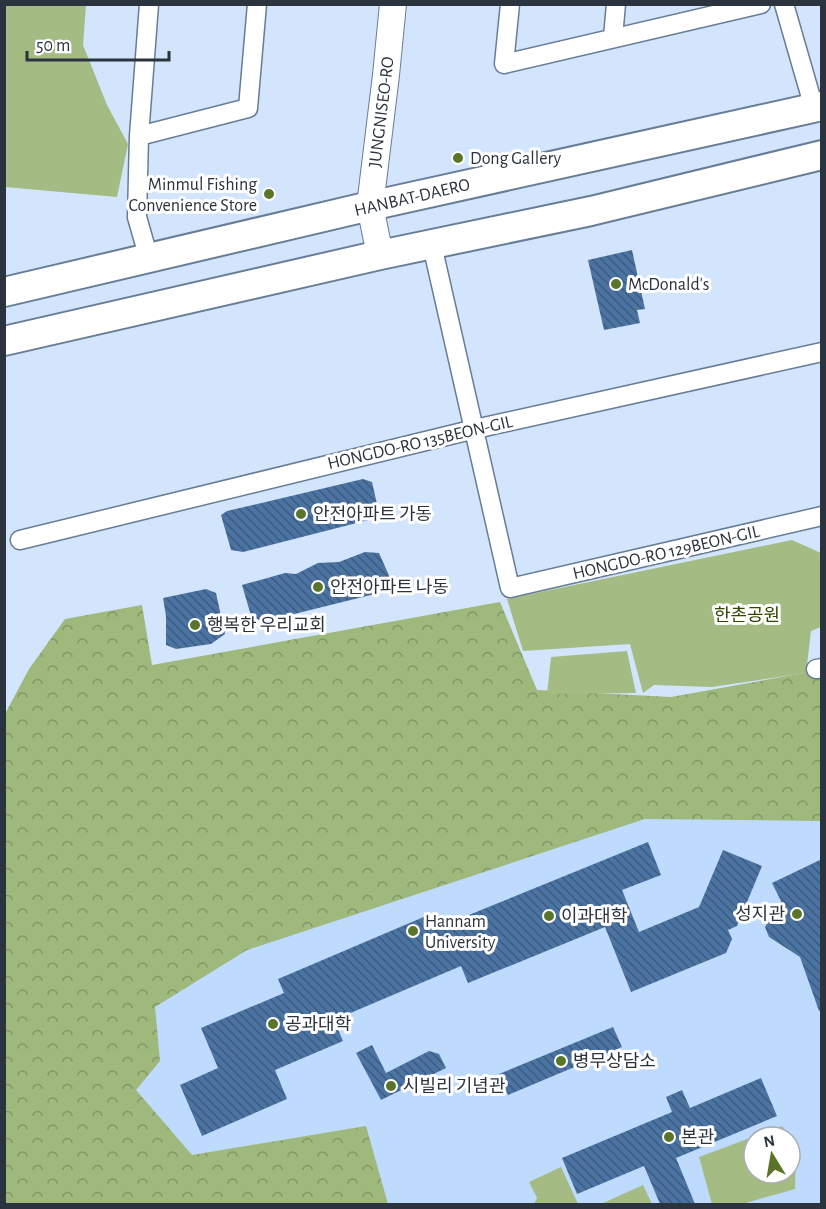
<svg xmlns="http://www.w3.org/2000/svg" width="826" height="1209" viewBox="0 0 826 1209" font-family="'Alegreya Sans','Noto Sans KR',sans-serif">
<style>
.built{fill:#bedafc;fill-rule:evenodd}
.forest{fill:url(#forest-crowns)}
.park{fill:#a4bc83}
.building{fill:url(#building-back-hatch)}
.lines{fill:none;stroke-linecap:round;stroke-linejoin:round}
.minor-casing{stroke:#677d96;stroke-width:21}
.secondary-casing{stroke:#677d96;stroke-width:28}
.primary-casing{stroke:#677d96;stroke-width:32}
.minor{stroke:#fff;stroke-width:18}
.secondary{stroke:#fff;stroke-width:26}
.primary{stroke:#fff;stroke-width:28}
.poi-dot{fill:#5a7529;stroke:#fff;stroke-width:2}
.labels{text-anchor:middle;stroke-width:6;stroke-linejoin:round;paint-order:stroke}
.street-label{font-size:18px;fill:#2a333e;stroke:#fff}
.poi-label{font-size:18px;fill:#2a333e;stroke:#fff;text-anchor:start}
.park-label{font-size:18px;fill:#304500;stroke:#fff}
</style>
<defs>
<pattern id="forest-crowns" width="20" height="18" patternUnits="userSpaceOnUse" patternTransform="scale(1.5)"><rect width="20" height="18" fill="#9fb87b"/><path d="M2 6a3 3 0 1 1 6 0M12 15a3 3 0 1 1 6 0" fill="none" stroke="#829666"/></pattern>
<pattern id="building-back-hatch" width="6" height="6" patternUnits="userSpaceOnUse" patternTransform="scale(1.5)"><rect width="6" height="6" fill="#4c74a3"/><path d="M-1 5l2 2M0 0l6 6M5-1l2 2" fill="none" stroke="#3c5b7f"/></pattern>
</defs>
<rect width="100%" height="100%" fill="#d2e5fc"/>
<path class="built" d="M150,670l521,28 150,-27v533h-816l-1,-479zM754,1137h36v36h-36z"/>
<path class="forest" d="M500,602l37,88 134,7 150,-27v151l-176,-2 -398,131 -92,57 5,54 -24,29 56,65 174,-29 22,78h-383v-490l24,-45 36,-50 77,-14 10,60z"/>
<path class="park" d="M4,5h82l-3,40 24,60 21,39 -11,53 -112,-10z
M792,540l29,13v74l-10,4 -5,42 -94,14 -58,-2 -11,8 -13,-49 -107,7 -16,-52z
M627,651l9,42 -89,1 4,-37z
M782,1126l7,11h-35v36h36v-34l6,10 -1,40 -53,15h-30l-13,-47z
M561,1167l17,37h-44l3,-6 -8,-16z
M643,1185l9,19h-51z"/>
<path class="building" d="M632,250l13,59 -8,1 3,13 -36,7 -16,-70z
M363,479l9,3 8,35 -137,35 -12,-2 -10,-35 6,-4z
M365,552l14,1 16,36 -129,32 -14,-2 -10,-34 43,-12 11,1 22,-11 21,-1z
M206,589l10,4 9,41 -14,10 -35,5 -10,-4v-29l-3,-18z
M648,842l13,33 -39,15 17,42 60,-25 24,-57 39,16 -25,60 -9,4 4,9 -6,14 -95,39 -26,-65 -137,56 -7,-17 -127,54 9,21 -68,29 12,29 -85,37 -22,-51 38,-17 -17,-40 83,-35 -6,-14 148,-63 6,14z
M822,859v151l-3,1 -19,-54 -31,-20 -4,-10 16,-26 -9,-18z
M613,1027l9,20 -114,48 -9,-21z
M372,1045l14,28 43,-22 10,3 7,14 -65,32 -25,-47z
M761,1078l16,38 -101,42 19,46h-35l-16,-38 -67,28 -15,-36 110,-46 -6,-15 16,-7 8,18z"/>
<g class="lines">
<g class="minor-casing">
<path id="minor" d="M510,4l-6,60 257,-60
M784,4l30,104
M613,37l3,-33
M139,136l109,-28 9,-104
M432,245l78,343 312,-72
M149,259l-12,-42 2,-81 10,-132
M20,540l455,-111 347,-77
M816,669l6,-1"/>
</g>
<g class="secondary-casing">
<path id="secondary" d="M380,255l-10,-49 16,-131 7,-71"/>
</g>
<g class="primary-casing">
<path id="primary" d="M4,292l366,-86 452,-100
M4,341l376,-86 211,-44 231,-56"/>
</g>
<use href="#minor" class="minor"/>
<use href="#secondary" class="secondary"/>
<use href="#primary" class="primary"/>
</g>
<g class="poi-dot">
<circle cx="458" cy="158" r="6"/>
<circle cx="269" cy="194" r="6"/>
<circle cx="616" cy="284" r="6"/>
<circle cx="301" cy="514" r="6"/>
<circle cx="318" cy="587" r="6"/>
<circle cx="195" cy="625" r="6"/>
<circle cx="797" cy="914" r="6"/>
<circle cx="549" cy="916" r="6"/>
<circle cx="413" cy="931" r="6"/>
<circle cx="273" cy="1024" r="6"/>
<circle cx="561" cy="1061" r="6"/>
<circle cx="391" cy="1086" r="6"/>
<circle cx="669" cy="1137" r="6"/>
</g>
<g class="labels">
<g class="street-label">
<text transform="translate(381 112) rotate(-83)" y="6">JUNGNISEO-RO</text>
<text transform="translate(412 197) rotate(-13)" y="6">HANBAT-DAERO</text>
<text transform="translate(420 442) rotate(-13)" y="6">HONGDO-RO 135BEON-GIL</text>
<text transform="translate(666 552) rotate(-13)" y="6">HONGDO-RO 129BEON-GIL</text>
</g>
<g class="poi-label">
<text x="470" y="164">Dong Gallery</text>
<text x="257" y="190" text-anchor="end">Minmul Fishing<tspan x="257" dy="21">Convenience Store</tspan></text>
<text x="628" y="290">McDonald's</text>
<text x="313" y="520">안전아파트 가동</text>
<text x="330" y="593">안전아파트 나동</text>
<text x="207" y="631">행복한 우리교회</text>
<text x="785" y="920" text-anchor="end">성지관</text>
<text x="561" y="922">이과대학</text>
<text x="425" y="927">Hannam<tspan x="425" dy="21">University</tspan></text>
<text x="285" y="1030">공과대학</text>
<text x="573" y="1067">병무상담소</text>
<text x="403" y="1092">시빌리 기념관</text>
<text x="681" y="1143">본관</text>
</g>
<g class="park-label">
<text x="747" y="621">한촌공원</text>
</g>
</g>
<rect width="826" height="1209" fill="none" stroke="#2a333e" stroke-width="12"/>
<g transform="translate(772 1155) rotate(349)"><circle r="28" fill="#ffffff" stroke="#aaadb2" stroke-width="1.5"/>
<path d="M0-4.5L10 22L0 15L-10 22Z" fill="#5a7529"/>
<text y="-9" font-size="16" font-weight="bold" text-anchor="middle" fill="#2a333e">N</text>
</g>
<path d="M27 51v9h142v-9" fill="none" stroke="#2a333e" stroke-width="3"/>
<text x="36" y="51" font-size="18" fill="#2a333e" stroke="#ffffff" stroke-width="4.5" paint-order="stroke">50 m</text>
</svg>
